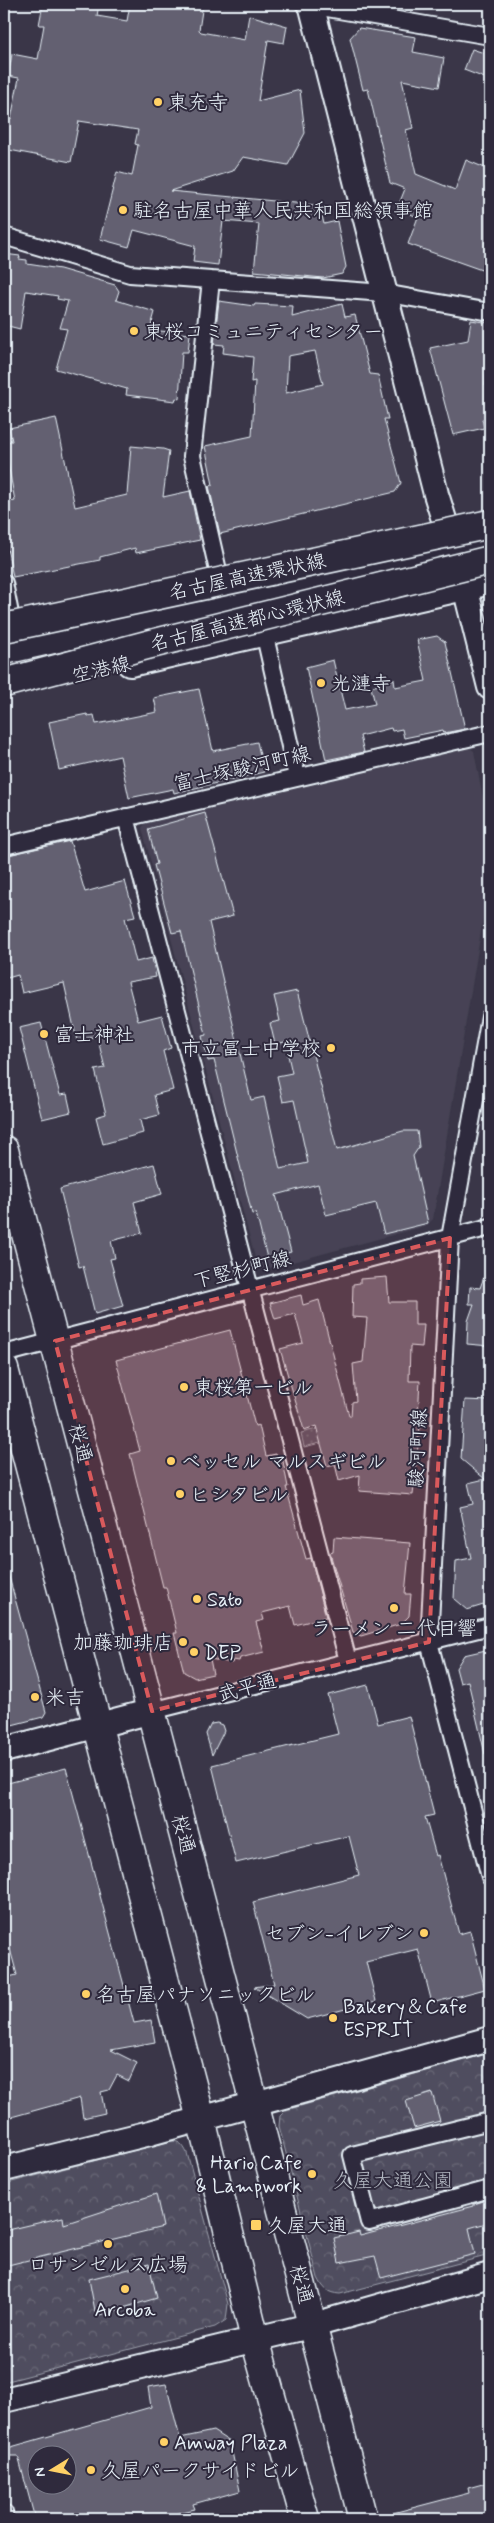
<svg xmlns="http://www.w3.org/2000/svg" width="494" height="2523" viewBox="0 0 494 2523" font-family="Mynerve,'Klee One',sans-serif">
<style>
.built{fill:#464354}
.grass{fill:url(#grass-dots);stroke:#9ca0ac}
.park{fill:url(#park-crowns);stroke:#9ca0ac}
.building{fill:#636171;stroke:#e8f1f8;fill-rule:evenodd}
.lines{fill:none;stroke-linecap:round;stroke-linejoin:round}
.street-casing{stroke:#e8f1f8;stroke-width:20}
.secondary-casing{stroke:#e8f1f8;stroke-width:28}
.primary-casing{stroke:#e8f1f8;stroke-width:30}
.highway-casing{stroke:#e8f1f8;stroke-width:31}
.street{stroke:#2f2a3d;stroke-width:16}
.secondary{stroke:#2f2a3d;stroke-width:24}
.primary{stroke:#2f2a3d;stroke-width:26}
.highway{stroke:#2f2a3d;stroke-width:28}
.highway-bridge-casing{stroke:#e8f1f8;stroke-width:31;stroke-linecap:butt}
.highway-bridge{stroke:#2f2a3d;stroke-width:28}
.marked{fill:#da5a5c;fill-opacity:0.2;stroke:#da5a5c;stroke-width:4;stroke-dasharray:10 6;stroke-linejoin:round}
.poi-dot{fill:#ffd166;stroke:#2f2a3d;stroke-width:2}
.labels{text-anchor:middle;stroke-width:4;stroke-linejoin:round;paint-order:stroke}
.poi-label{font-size:20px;fill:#e8f1f8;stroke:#2f2a3d;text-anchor:start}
.street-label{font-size:20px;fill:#e8f1f8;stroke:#2f2a3d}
.park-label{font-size:20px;fill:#b3b8c2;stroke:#2f2a3d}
</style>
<defs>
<pattern id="grass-dots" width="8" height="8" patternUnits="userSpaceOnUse" patternTransform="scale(1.25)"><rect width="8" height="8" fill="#504e5f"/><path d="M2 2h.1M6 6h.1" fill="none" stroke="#696877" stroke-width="1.8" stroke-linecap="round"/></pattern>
<pattern id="park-crowns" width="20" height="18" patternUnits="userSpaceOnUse" patternTransform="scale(1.25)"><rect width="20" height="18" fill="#504e5f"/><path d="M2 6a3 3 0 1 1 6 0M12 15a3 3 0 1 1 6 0" fill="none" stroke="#696877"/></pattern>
</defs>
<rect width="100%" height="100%" fill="#3a3648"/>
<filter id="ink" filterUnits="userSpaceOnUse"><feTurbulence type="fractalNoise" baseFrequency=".02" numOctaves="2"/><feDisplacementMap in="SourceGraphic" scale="10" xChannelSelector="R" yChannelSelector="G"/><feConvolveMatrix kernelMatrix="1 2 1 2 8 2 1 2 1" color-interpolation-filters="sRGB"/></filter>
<g filter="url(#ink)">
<path class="built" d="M466,745l8,6 15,79 1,47 -57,342 -7,7 -163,44 -6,-5 -115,-437 7,-10z"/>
<path class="grass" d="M349,1421l4,14 -49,12 -3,-14z"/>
<path class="park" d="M490,2053v202l-150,39c-13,-1 -16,-5 -22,-16l-39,-152 1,-10 6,-6z
M171,2141c9,0 12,4 16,12l41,151 -2,16 -11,7 -211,55v-198z"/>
<path class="building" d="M43,4h56l-2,12 30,5 3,-17h73l-4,26 2,2 44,8 4,-25 38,11 -3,17 -16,-3 -10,61 42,-11 5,43 -17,32 -45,-8 -10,14 -63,20 146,14 4,2 4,17 13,-3 9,46 -4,7 -19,4 -69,-7 5,-47 -36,-3 -5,44 -25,-3 2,-16 -61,-16 -5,17 -29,-8 17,-67 15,4 6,-31 -3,-1 3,-14 -59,-9 -8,41 -67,-13v-32l7,2 8,-41 -11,-2 4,-22 26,5 6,-34h-5z
M359,28l57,9 -3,15 31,6 -5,29 -37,-7 11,48 -7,2 10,44 39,16 11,-30 24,10v103l-82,-29 10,-27 -21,-8 8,-20 -15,-6 -22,-94 -5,1 -13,-52z
M472,49l18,6v25l-26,-10z
M4,254l16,2 -1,3 8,1v4l33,5 55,16 4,6 -3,9 39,12 -5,18 40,4 -2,18h-6l-3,47 -3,-1 -1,3 -49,-6 1,-6 -71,-20 11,-40 -7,-1 8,-27 -11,-2 1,-3 -32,-5 -6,38 -16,-4z
M219,301l35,5 1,-2 38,2 -1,11 50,-13 3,13 10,-2 15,59 8,1 10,44h-4l17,64 -6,9 -175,42 -11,-48 4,-1 -8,-39 47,-10 3,-55 -4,1 2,-25 -30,-4 1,-8 -10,-1zM315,351l8,33 -37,9 2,-37z
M471,320l19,3v23l-5,39 5,-2v34l-8,2 2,9 -31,7 -23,-87 38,-8z
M56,418l19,89 52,-12 4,-49 32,3 6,2 -6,46 27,-6 10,49 -64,13 -1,-5 -35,9v3l-87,17 -9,-44v-30l11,-2 -11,-59 8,-1 -3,-13z
M437,636l8,6 20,87 -21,4 -1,-3 -39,8 -2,-9 -10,2 -1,-3 -31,8 4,16 -38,8 -20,-93 27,-7 12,50 30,-6 -4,-17 7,-2v-3l16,-3 1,8 31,-6 -9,-41z
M199,689l14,62 44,-9 7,30 -90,21 -1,-4 -44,9 -9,-42 -61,14 -10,-48 38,-8 1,2 6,-1 2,9 17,-3 44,-9 -3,-14z
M205,813l28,103 -24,6 42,178 13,-3 16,72 28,-6 -14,-63 -11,2 -6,-26 15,-3 -7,-31 -10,2 -5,-21 10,-2 -6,-25 23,-5 40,159 66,-19h14l2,16 -6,9 15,67 -44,11 -8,-31 -50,12 -8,-31 -42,11 15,57 -24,6 -11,-45 -4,1 -38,-154 -6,1 -6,-25 4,-1 -25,-104 -9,2 -18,-68 3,-1 -9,-35z
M70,841l15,51 40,-11 10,35 -10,2 11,44 16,-4 4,19 -28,5 10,39 24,-6 9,33 -8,3 10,39 -19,5 5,20 -19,5 3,13 -40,11 -7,-27 10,-3 -11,-44 10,-2 -8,-32 -20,5 -13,-58 -42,10 -4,-18 -14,4v-123z
M41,1023l19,72 7,-1 4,18 -29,7 -23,-91z
M154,1164l8,30 -28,8 8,31 -31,8 4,17 -5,1 13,47 -28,8 -12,-48 -4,1 -19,-78z
M488,1266h2v80l-23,-2 1,-23 6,-17h-5l1,-17 10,1z
M387,1277l2,25h26v23h9l-2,22 -12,-1 -1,35h11l-2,35h3l-8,79 -54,-4 1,-16 -21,6 -4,-17 -8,2 -11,-40 -12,4 -24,-81 23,-6 -8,-29 -20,5 -5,-16 31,-8 2,10 16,-5 30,116h2l1,-14 4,-1 -3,-37 10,-2 4,-44 -15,-1 1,-33 7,-1v-4z
M230,1330l25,96 4,-1 7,31 10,-2 1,3 5,-1 6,31h-2l20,72 5,-1 15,59 -31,8 -5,-19 -28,7 2,7 -8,2 8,30 -24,6 -1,3 -6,-1 -1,3 -22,-4 3,15 -18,4 -11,-6 -10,-39h3l-11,-46h-3l-33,-133 10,-3 -24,-91z
M465,1400l25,1v202l-23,7 -13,-11 2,-38 15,-3 -11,-51 13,-3 -5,-21 17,-4 -24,-20z
M334,1537l76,6 -5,51h6l-2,22 -8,8 -40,12 -8,-4 -23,-79 3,-1z
M8,1573l38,139 -3,5 -39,10v-153z
M490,1649v104l-5,1 -17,-73 -8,2 -4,-15 8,-13z
M368,1685l10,39 31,-8 25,99 -9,2 11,39 2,-1 21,79 11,-3 15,58 -53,14 -14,-54 -52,13 10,39 -69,18 -53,-32 20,-3 -21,-82 106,-27 -10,-39 -113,27 -24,-98 126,-31 -10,-39z
M217,1723l5,2 2,6 -12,24 -6,-21 5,-10z
M66,1768l68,255 17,-3 4,22 -44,8 26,13 -8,18 -12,-6 -8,15 -8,2 4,21 -22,5 -3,-20 -76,21v-141l13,-3 -13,-48v-143z
M432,2093l8,28 -26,7 -8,-27z
M156,2194l7,33 -159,39v-35l59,-14 1,7z
M490,2199v23l-21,6 6,26 -94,24 -6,-22 -36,7 -5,-25 25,-6 1,4 114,-30v-2z
M149,2264l8,34 -61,18 -7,-37z
M166,2384l14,54 33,-7 17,11 10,49 -47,13 2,5 -29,7 1,3h-132l-17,-63h-14v-7l147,-42 -3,-20zM38,2456h30v30h-30z
M490,2482v37h-100l-1,-5 80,-21 -1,-5z"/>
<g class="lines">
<g class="street-casing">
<path id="street" d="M304,4l186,32
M4,236l126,38 254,19 106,19
M211,280l-19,176 27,119
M4,583l7,36
M264,632l33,145
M126,817l222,844
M4,846l486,-113
M490,1017l-40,221 -21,404 61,235
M4,1354l486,-127
M152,1711l338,-85
M490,2121l-138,34 17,67 121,-33
M4,2513l1,6"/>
</g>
<g class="secondary-casing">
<path id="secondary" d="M311,4l125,490 29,93 25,100
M4,1750l148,-39
M4,2169l146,-36 340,-94
M4,2400l310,-75 176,-50"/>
</g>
<g class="primary-casing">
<path id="primary" d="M130,663l360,-82"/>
</g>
<g class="highway-casing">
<path id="highway" d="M4,650l486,-109
M4,1150l359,1369
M4,1369l197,750 54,220 50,180"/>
</g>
<use href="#street" class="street"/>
<use href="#secondary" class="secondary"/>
<use href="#primary" class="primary"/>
<use href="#highway" class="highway"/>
<g class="highway-bridge-casing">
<path id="highway-bridge" d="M4,628l486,-104
M4,683l143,-38 343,-85"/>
</g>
<use href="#highway-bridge" class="highway-bridge"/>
</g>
</g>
<path class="marked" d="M450,1238l-21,404 -277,69 -97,-370z"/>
<g class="poi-dot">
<circle cx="158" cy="102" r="5"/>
<circle cx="123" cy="210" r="5"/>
<circle cx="134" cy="331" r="5"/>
<circle cx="321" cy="683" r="5"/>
<circle cx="44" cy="1034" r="5"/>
<circle cx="331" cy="1048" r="5"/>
<circle cx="184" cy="1387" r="5"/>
<circle cx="171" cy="1461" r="5"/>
<circle cx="180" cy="1494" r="5"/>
<circle cx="197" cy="1599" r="5"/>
<circle cx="394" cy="1608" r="5"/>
<circle cx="183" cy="1642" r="5"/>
<circle cx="194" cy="1652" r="5"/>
<circle cx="35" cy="1697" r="5"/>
<circle cx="424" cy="1933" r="5"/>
<circle cx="86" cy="1994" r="5"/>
<circle cx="333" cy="2018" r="5"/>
<circle cx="312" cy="2174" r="5"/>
<rect x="250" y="2219" width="12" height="12" rx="2.5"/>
<circle cx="108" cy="2244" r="5"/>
<circle cx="125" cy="2289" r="5"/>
<circle cx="164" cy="2442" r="5"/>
<circle cx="91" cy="2470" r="5"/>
</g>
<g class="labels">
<g class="poi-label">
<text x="168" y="109">東充寺</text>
<text x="133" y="217">駐名古屋中華人民共和国総領事館</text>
<text x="144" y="338">東桜コミュニティセンター</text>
<text x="331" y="690">光漣寺</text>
<text x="54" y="1041">富士神社</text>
<text x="321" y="1055" text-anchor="end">市立冨士中学校</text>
<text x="194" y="1394">東桜第一ビル</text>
<text x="181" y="1468">ベッセル マルスギビル</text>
<text x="190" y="1501">ヒシタビル</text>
<text x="207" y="1606">Sato</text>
<text x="394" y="1635" text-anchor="middle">ラーメン 二代目響</text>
<text x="173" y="1649" text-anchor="end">加藤珈琲店</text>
<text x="204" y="1659">DEP</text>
<text x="45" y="1704">米吉</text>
<text x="414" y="1940" text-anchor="end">セブン-イレブン</text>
<text x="96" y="2001">名古屋パナソニックビル</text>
<text x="343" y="2013">Bakery＆Cafe<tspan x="343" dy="23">ESPRIT</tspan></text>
<text x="302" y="2169" text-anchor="end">Hario Cafe<tspan x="302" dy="23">&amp; Lampwork</tspan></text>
<text x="267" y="2232">久屋大通</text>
<text x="108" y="2271" text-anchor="middle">ロサンゼルス広場</text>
<text x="125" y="2316" text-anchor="middle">Arcoba</text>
<text x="174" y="2449">Amway Plaza</text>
<text x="101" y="2477">久屋パークサイドビル</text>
</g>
<g class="street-label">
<text transform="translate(247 576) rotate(-12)" y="7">名古屋高速環状線</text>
<text transform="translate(247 620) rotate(-14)" y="7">名古屋高速都心環状線</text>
<text transform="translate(101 669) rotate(-13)" y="7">空港線</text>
<text transform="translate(242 768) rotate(-13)" y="7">富士塚駿河町線</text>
<text transform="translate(242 1269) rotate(-14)" y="7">下竪杉町線</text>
<text transform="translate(81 1443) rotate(75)" y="7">桜通</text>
<text transform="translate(417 1448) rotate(-87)" y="7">駿河町線</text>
<text transform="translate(247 1687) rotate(-15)" y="7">武平通</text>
<text transform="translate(184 1834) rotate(75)" y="7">桜通</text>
<text transform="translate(302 2284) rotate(75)" y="7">桜通</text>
</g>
<g class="park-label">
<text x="393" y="2187">久屋大通公園</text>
</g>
</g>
<rect width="494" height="2523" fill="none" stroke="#2f2a3d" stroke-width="20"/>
<rect x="10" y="10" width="474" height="2503" fill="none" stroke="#e8f1f8" stroke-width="2" filter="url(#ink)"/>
<g transform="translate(52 2470) rotate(260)"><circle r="24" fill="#2f2a3d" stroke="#797a88"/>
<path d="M0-4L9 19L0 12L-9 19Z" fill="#ffd166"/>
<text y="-8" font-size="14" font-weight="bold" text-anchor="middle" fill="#e8f1f8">N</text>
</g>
</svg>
